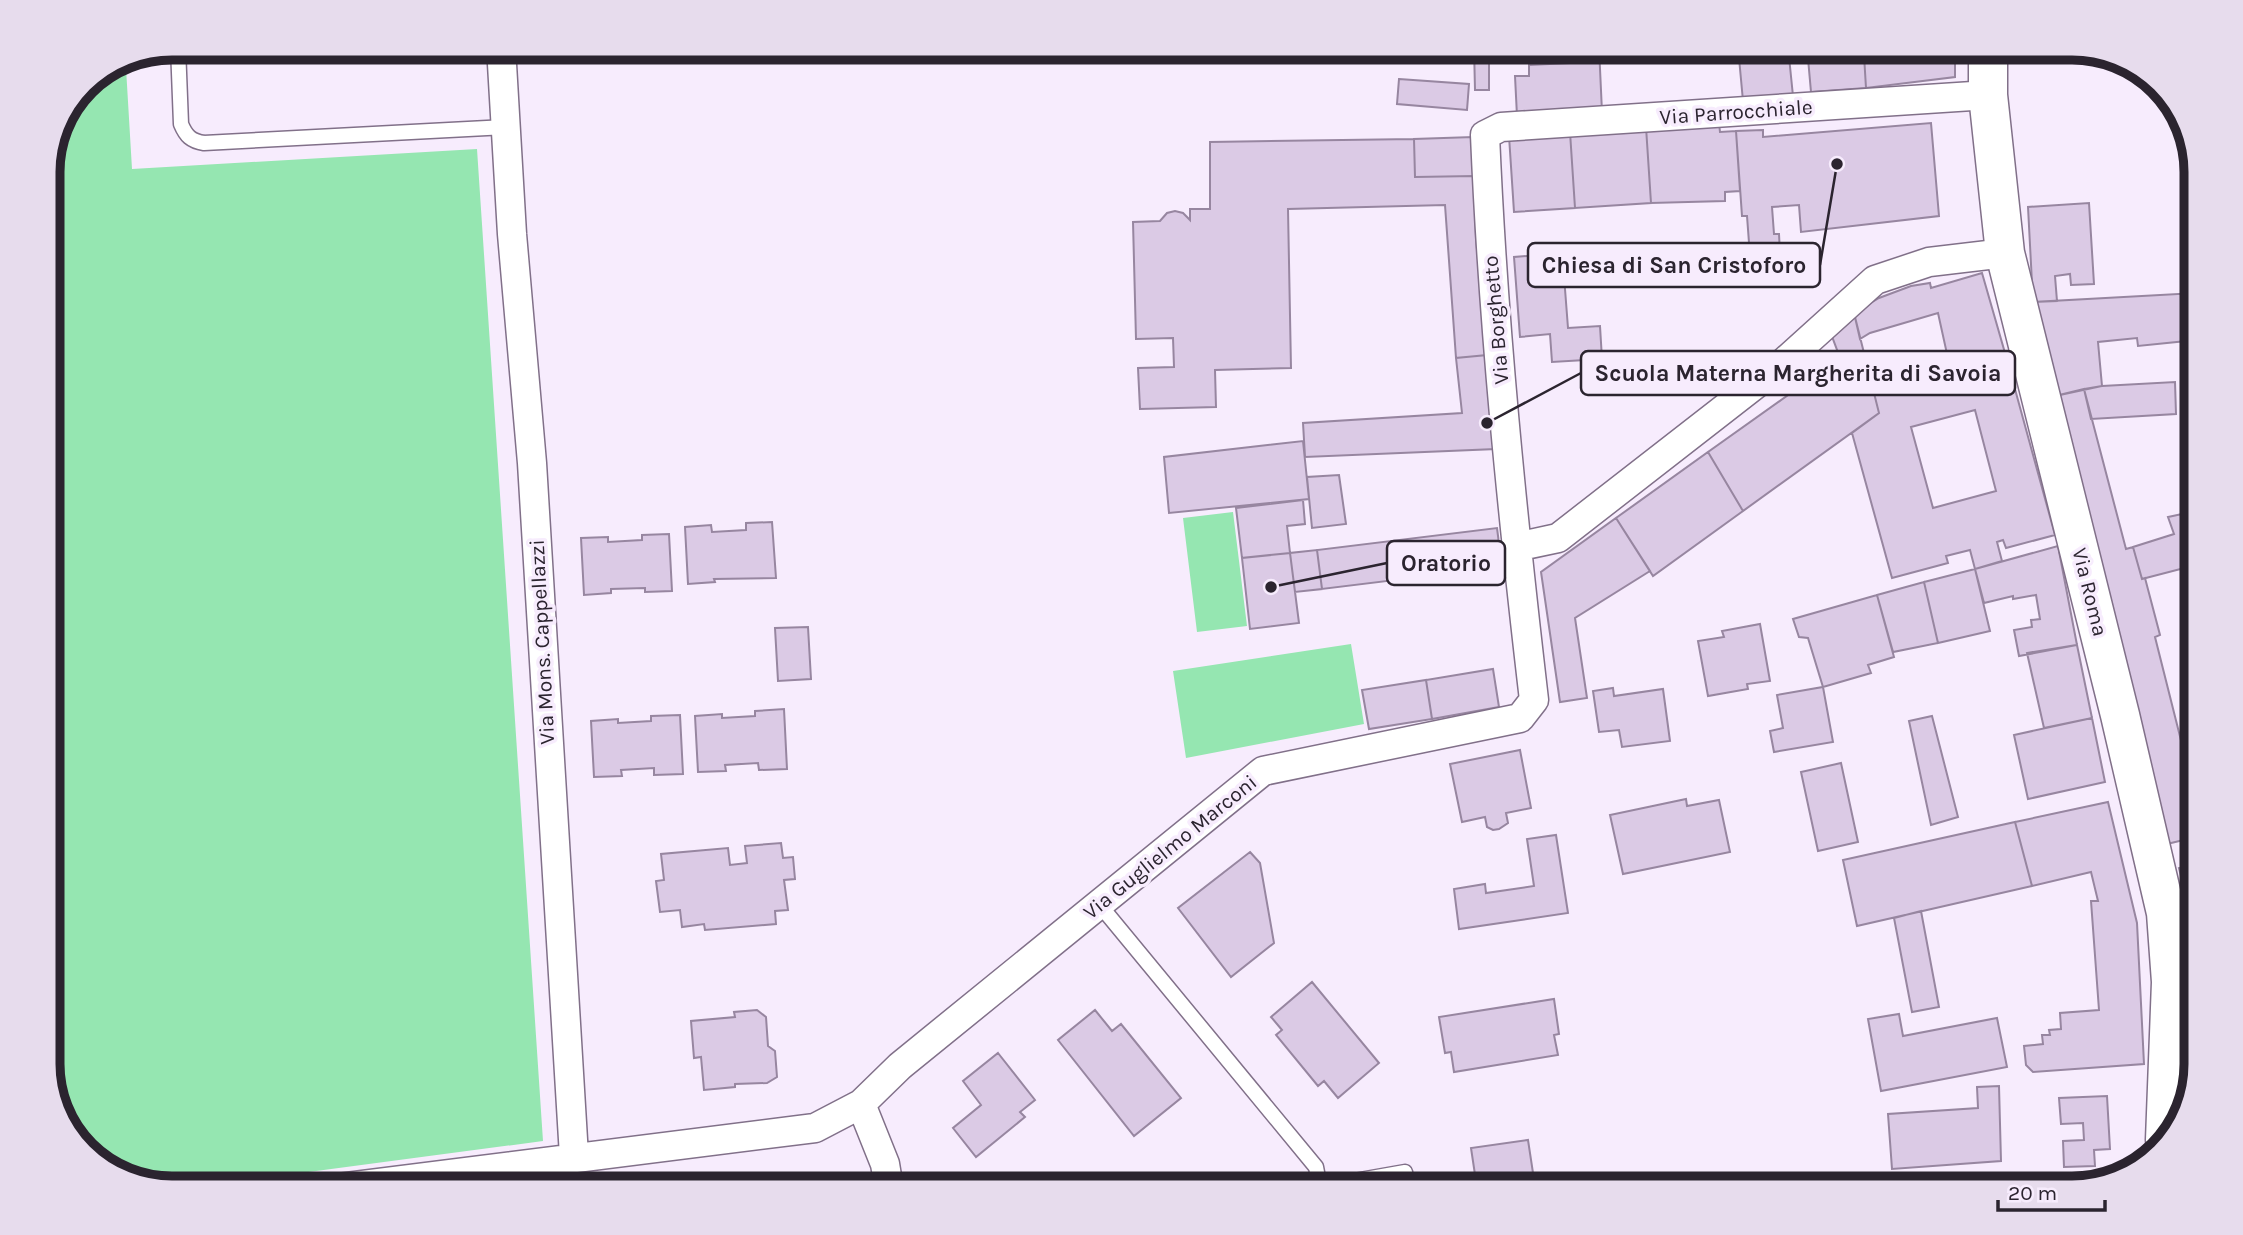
<svg xmlns="http://www.w3.org/2000/svg" width="2243" height="1235" viewBox="0 0 2243 1235" font-family="Karla,sans-serif">
<style>
.green{fill:#95e6b1}
.building{fill:#dbcae5;stroke:#9786a0;stroke-width:2;fill-rule:evenodd}
.lines{fill:none;stroke-linecap:round;stroke-linejoin:round}
.lane-casing{stroke:#817089;stroke-width:17}
.street-casing{stroke:#817089;stroke-width:31}
.secondary-casing{stroke:#817089;stroke-width:41}
.lane{stroke:#fff;stroke-width:14}
.street{stroke:#fff;stroke-width:28}
.secondary{stroke:#fff;stroke-width:38}
.labels{text-anchor:middle;stroke-width:7;stroke-linejoin:round;paint-order:stroke}
.street-label{font-size:21px;fill:#2b242f;stroke:#f7ecfd}
.rim{fill:none;stroke:#2b242f;stroke-width:9}
.leader{fill:none;stroke:#2b242f;stroke-width:2.5}
.callout-dot{fill:#2b242f;stroke:#f7ecfd;stroke-width:2.5}
.callout{fill:#f7ecfd;stroke:#2b242f;stroke-width:2.5}
.callout-label{font-size:23px;text-anchor:middle;font-weight:bold;fill:#2b242f}
</style>
<rect width="100%" height="100%" fill="#f7ecfd"/>
<path class="green" d="M126,68l6,101 345,-20 66,992 -355,47h-17l-61,-17 -42,-39 -21,-60v-909l37,-80 21,-14z
M1233,512l14,114 -50,6 -14,-114z
M1351,644l13,80 -178,34 -13,-87z"/>
<path class="building" d="M1474,47h15v43h-14z
M1568,47h31l3,65 -85,4 -2,-40h14v-11l40,-2z
M1738,47h50l5,49 -50,5z
M1807,47h30l1,10 26,-2 2,33 -55,4z
M1926,47h29v30l-89,11 -2,-33z
M1399,79l70,5 -2,26 -70,-6z
M1719,123l1,9 16,-1 4,60 -15,1v9l-74,2 -5,-76z
M1931,123l8,93 -138,16 -2,-27 -27,2 2,27h5l1,20 -30,2 -3,-40h-5l-6,-85 27,-1v7z
M1646,127l5,76 -76,5 -5,-76z
M1570,132l5,76 -61,4 -5,-76z
M1473,137l1,39 -59,1 -1,-38z
M1414,139l1,38 59,-1 2,63 11,116 -31,3 -11,-153 -157,4 3,159 -76,2 1,37 -76,2 -2,-41 36,-1 -1,-29 -37,1 -3,-117 27,-1 7,-8 8,-2 8,2 7,7v-11h20v-67z
M2089,203l5,81 -23,1 -1,-11 -15,2 2,25 -24,1 -5,-95z
M1540,255l2,22 22,-1 4,52 32,-2 2,33 -50,3 -2,-28 -30,3 -6,-80z
M1982,273l25,87 -32,5 -1,-5 -25,3 -11,-50 -68,20 -10,6 -6,-26 25,-15 32,-12 19,-3 1,5z
M2196,293v47l-58,6 -1,-8 -39,4 4,44 -47,10 -22,-94z
M1854,313l25,100 -136,98 -35,-59 132,-94 -10,-27z
M1487,355l9,94 -191,8 -2,-34 159,-10 -6,-55z
M2007,360l48,175 -49,13 -3,-8 -6,2 5,19 -27,8 -5,-19 -24,6 2,7 -56,15 -40,-145 27,-20 -7,-28 22,-5v-4zM1975,410l21,81 -63,17 -22,-81z
M2175,382l1,32 -85,5 -7,-30 18,-3z
M2084,389l42,160 7,-2 9,32 3,-1 15,57 -5,2 41,163v37l-29,7 -112,-448z
M1303,441l6,58 -140,14 -5,-56z
M1708,452l35,59 -90,65 -37,-58z
M1339,475l7,49 -34,4 -5,-51z
M1303,500l2,24 -18,2 3,27 -48,5 -6,-50z
M2196,511v54l-54,14 -9,-32 41,-13 -6,-17z
M1616,518l34,53 -75,47 12,80 -27,4 -19,-130z
M772,522l4,56 -62,1 1,3 -27,2 -3,-57 26,-2 1,7 34,-2v-7z
M1497,528l5,39 -180,22 -5,-39z
M669,534l3,57 -27,1v-4l-34,1v4l-27,2 -3,-57 27,-1v5l34,-2v-5z
M2058,546l19,99 -58,11 -5,-26 18,-3 -1,-7 9,-1 -4,-24 -23,4v-3l-29,7 -9,-34z
M1317,550l5,39 -27,3 -5,-39z
M1290,553l9,70 -49,6 -8,-71z
M1975,569l15,62 -52,12 -14,-61z
M1924,582l14,61 -45,9 -16,-57z
M1877,595l17,62 -26,8 3,8 -48,14 -15,-49 -9,-1 -6,-18z
M1760,624l10,57 -23,3 1,5 -40,7 -10,-55 26,-4 -2,-6z
M808,627l3,52 -33,2 -3,-53z
M2077,645l15,73 -48,10 -17,-75z
M1493,669l6,38 -67,12 -6,-39z
M1426,680l6,39 -63,10 -7,-39z
M1823,687l10,55 -59,10 -4,-21 13,-3 -6,-33z
M1613,688l1,8 49,-7 7,52 -48,6 -3,-17 -20,2 -6,-41z
M784,709l3,60 -28,1 -1,-7 -33,2 1,6 -28,1 -3,-56 27,-2v4l33,-2v-5z
M680,715l3,59 -29,1v-7l-33,2 1,6 -28,1 -3,-56 27,-2v4l33,-2v-5z
M1932,716l26,101 -27,8 -22,-104z
M2092,718l13,64 -77,17 -14,-64z
M1520,750l11,58 -25,5 2,10 -9,6 -6,1 -6,-3 -2,-10 -23,5 -12,-58z
M1841,763l17,79 -40,9 -17,-79z
M1686,799l1,7 32,-6 11,52 -107,22 -13,-59z
M2108,802l29,121 7,141 -111,8 -7,-7 -2,-19 19,-2 -1,-9h8l-1,-5 12,-1 -1,-16 39,-3 -8,-109h7l-7,-29 -59,14 -17,-64z
M2015,822l17,64 -175,40 -14,-66z
M1556,835l12,78 -109,16 -5,-40 31,-5 1,9 48,-7 -7,-47z
M781,843l2,15 10,-1 2,22 -11,1 4,30 -13,1 1,13 -71,6 -1,-6 -22,3 -2,-17 -20,2 -4,-31 8,-1 -3,-26 67,-6 2,17 17,-2 -2,-17z
M1250,852l10,11 14,80 -43,34 -53,-69z
M2196,866v165h-3l2,-66 -9,-69 -7,-28z
M1921,911l18,96 -27,5 -18,-94z
M1312,982l67,81 -41,35 -14,-17 -6,5 -42,-51 6,-5 -11,-13z
M1554,999l5,35 -5,1 4,20 -104,17 -3,-20 -6,1 -6,-36z
M757,1010l9,7 2,29 7,5 2,26 -10,6 -32,1v3l-31,3 -3,-33 -7,1 -3,-37 44,-4 -1,-5z
M1095,1010l17,21 9,-7 60,74 -47,38 -76,-96z
M1899,1014l4,22 94,-18 10,49 -126,24 -13,-72z
M2193,1031h3v33l-6,21z
M998,1053l37,47 -15,12 5,5 -49,40 -23,-29 28,-23 -18,-24z
M1999,1086l2,75 -109,8 -4,-55 90,-6 -1,-21z
M2107,1096l3,53 -16,1 1,16 -31,1 -1,-26 21,-1 -1,-17 -22,1 -2,-26z
M1528,1140l7,46 -58,2 -6,-40z"/>
<g class="lines">
<g class="lane-casing">
<path id="lane" d="M178,47l3,77c5,12 10,17 23,19l302,-16
M1099,904l217,263 4,21
M1320,1187l85,-15 3,16"/>
</g>
<g class="street-casing">
<path id="street" d="M501,47l11,187 20,229 42,693
M1516,547l42,-9 225,-175 92,-83 54,-18 76,-9
M861,1104l24,60 4,24
M339,1188l476,-60 46,-24 39,-38 363,-295 257,-53 14,-18c-22,-188 -41,-376 -49,-565l16,-8 487,-32"/>
</g>
<g class="secondary-casing">
<path id="secondary" d="M1988,47v48l17,158 115,462 46,198 5,69 -6,158"/>
</g>
<use href="#lane" class="lane"/>
<use href="#street" class="street"/>
<use href="#secondary" class="secondary"/>
</g>
<g class="labels">
<g class="street-label">
<text transform="translate(1736 112) rotate(-4)" y="7">Via Parrocchiale</text>
<text transform="translate(1496 320) rotate(-95)" y="7">Via Borghetto</text>
<text transform="translate(2090 592) rotate(76)" y="7">Via Roma</text>
<text transform="translate(542 642) rotate(-93)" y="7">Via Mons. Cappellazzi</text>
<text transform="translate(1170 847) rotate(-39)" y="7">Via Guglielmo Marconi</text>
</g>
</g>
<path d="M0 0H2243V1235H0ZM172 60H2072A112 112 0 0 1 2184 172V1064A112 112 0 0 1 2072 1176H172A112 112 0 0 1 60 1064V172A112 112 0 0 1 172 60Z" fill="#e7dced" fill-rule="evenodd"/>
<path class="rim" d="M172 60H2072A112 112 0 0 1 2184 172V1064A112 112 0 0 1 2072 1176H172A112 112 0 0 1 60 1064V172A112 112 0 0 1 172 60Z"/>
<path class="leader" d="M1837 164L1820 265M1487 423L1581 373M1271 587L1387 563"/>
<g class="callout-dot">
<circle cx="1837" cy="164" r="7"/>
<circle cx="1487" cy="423" r="7"/>
<circle cx="1271" cy="587" r="7"/>
</g>
<g class="callout">
<rect x="1528" y="243" width="292" height="44" rx="7"/>
<rect x="1581" y="351" width="434" height="44" rx="7"/>
<rect x="1387" y="541" width="118" height="44" rx="7"/>
</g>
<g class="callout-label">
<text x="1674" y="273">Chiesa di San Cristoforo</text>
<text x="1798" y="381">Scuola Materna Margherita di Savoia</text>
<text x="1446" y="571">Oratorio</text>
</g>
<path d="M1998 1200v10h107v-10" fill="none" stroke="#2b242f" stroke-width="3.5"/>
<text x="2008" y="1200" font-size="21" fill="#2b242f" stroke="#f7ecfd" stroke-width="5" paint-order="stroke">20 m</text>
</svg>
